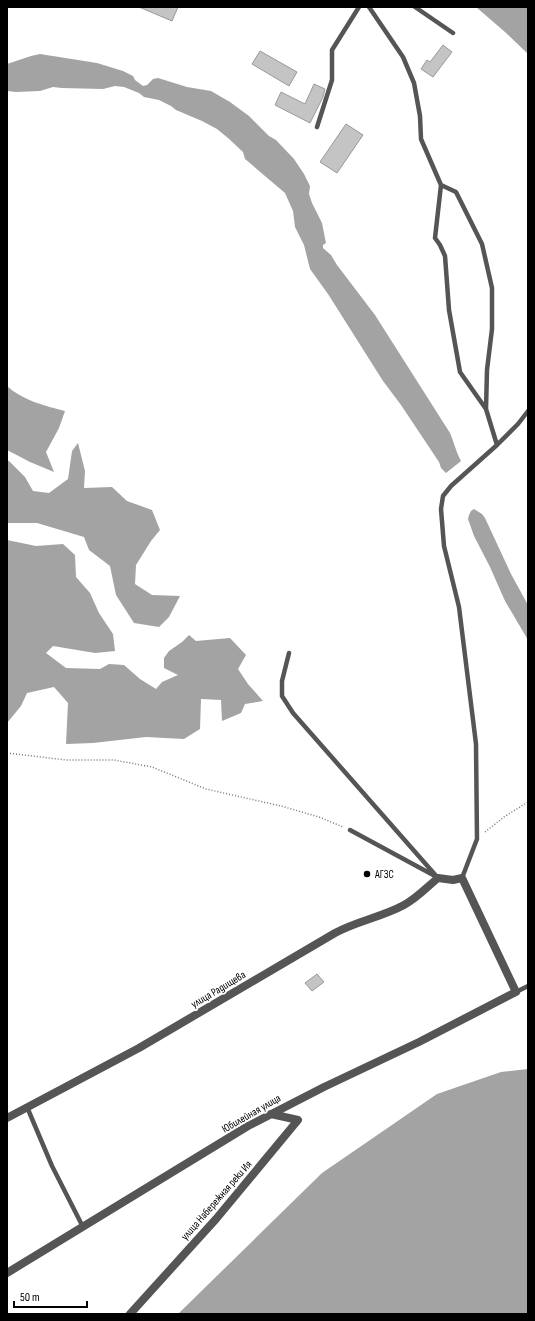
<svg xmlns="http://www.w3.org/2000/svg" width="535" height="1321" viewBox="0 0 535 1321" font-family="'Sofia Sans Condensed',sans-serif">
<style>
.water{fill:#a3a3a3}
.building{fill:#c4c4c4;stroke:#999}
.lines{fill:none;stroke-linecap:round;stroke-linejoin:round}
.path{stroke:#777;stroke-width:1.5;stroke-dasharray:1 2;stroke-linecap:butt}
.lane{stroke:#555;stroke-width:4.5}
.street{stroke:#555;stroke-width:8}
.poi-dot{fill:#000;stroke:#fff;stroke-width:1.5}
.labels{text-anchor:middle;stroke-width:3.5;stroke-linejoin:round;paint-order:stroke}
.poi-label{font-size:11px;fill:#000;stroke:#fff;text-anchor:start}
.street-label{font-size:11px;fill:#000;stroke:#fff}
</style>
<rect width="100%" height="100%" fill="#fff"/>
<path class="water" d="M476,7h50l2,2v45l-23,-22z
M40,54l57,9 26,8 10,5 2,4 8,6 4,-1 6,-6 5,-1 29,9 24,4 19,11 19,14 20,20 7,4 18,19 10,15 6,12 -1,8 3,9 10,20 4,20 -3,2v3l8,7 6,10 38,50 75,118c4,9 6,19 11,28l-15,12 -5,-5 -2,-6 -38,-57 -18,-24 -55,-87 -18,-25 -6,-24 -9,-18 -2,-16 -8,-18 -40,-34 -2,-7 -15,-14 -11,-9 -15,-8 -26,-11 -5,-4 -12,-6 -15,-3 -5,-4 -15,-6 -9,-1 -12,3 -41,-1 -9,-1 -13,4 -24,1 -9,-1v-27l24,-8z
M7,386c15,14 38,20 58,25l-6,17 -13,24 8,20 -24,-10 -23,-12z
M78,443l7,28 -1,17 28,-1 15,14 25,9 8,20 -9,11 -15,24 -1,19 17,11 28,1 -11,21 -10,10 -25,-4 -18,-28 -6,-29 -21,-16 -5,-13 -47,-14h-30v-62h2l16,16 8,14 16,2 19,-14 4,-28z
M474,509l8,5 3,4 26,56 17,31v35l-23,-39 -15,-34 -16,-31 -6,-17 1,-4 2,-4z
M7,540l29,6 27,-2 12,11 1,22 14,16 9,20 14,21 2,17 -20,2 -42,-7 -7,7 20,15 34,1 9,-5 15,1 16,14 16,10 6,-7 16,-7 -14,-7v-10l5,-7 13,-9 7,-7 7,6 34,-3 16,17 -8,14 10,15 15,17 -18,3 -4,9 -19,8 -1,-21 -20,-1 -1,30 -16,10 -38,-2 -53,6 -27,1 2,-41 -14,-16 -27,6 -6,13 -14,17z
M528,1069v245h-350l144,-141 115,-79 64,-22z"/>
<path class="building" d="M139,7h39l-6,14z
M443,45l9,7 -19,25 -12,-8 6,-9 3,2z
M260,51l37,21 -8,14 -37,-22z
M314,84l11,5 -2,8 -13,26 -35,-18 6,-13 24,12z
M346,124l17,11 -26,38 -17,-11z
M317,974l7,8 -12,9 -7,-8z"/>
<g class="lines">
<path class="path" d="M7,753l59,7h48l38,7 54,22 75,17 38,11 24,10
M485,832l19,-15 24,-15"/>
<path class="lane" d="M369,7l34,50 11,26 6,33 1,23 20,46 -6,53 5,7 5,11 4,54 11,62 26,37
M415,7l38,26
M317,127l15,-47v-30l27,-43
M441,185l15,7 26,52 10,44v41l-5,41 -1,39 11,36
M289,653l-7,28v15l11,17 145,165
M350,830l85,46
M462,878l15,-39 -1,-95 -17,-137 -15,-61 -3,-37 2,-13 8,-10 46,-41 21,-21 10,-13
M516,992l12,-6
M27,1107l25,59 31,61"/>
<path class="street" d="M7,1118l132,-70 196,-115c22,-12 47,-16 69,-28 13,-7 23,-18 34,-27l15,2 9,-2 54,114 -97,50 -95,45 -76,39 -241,147
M130,1314l86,-95 82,-99 -27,-6"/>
</g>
<circle class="poi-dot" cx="367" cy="874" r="4"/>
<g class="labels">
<g class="poi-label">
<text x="375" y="878">АГЗС</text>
</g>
<g class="street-label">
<text transform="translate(218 989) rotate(-31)" y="4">улица Радищева</text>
<text transform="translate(251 1113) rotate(-30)" y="4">Юбилейная улица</text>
<text transform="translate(216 1200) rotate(-49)" y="4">улица Набережная реки Ия</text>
</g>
</g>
<rect width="535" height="1321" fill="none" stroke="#000000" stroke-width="16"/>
<path d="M14 1301v6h73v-6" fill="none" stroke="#000000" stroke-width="2"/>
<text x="20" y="1301" font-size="12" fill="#000000" stroke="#ffffff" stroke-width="3" paint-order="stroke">50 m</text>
</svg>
